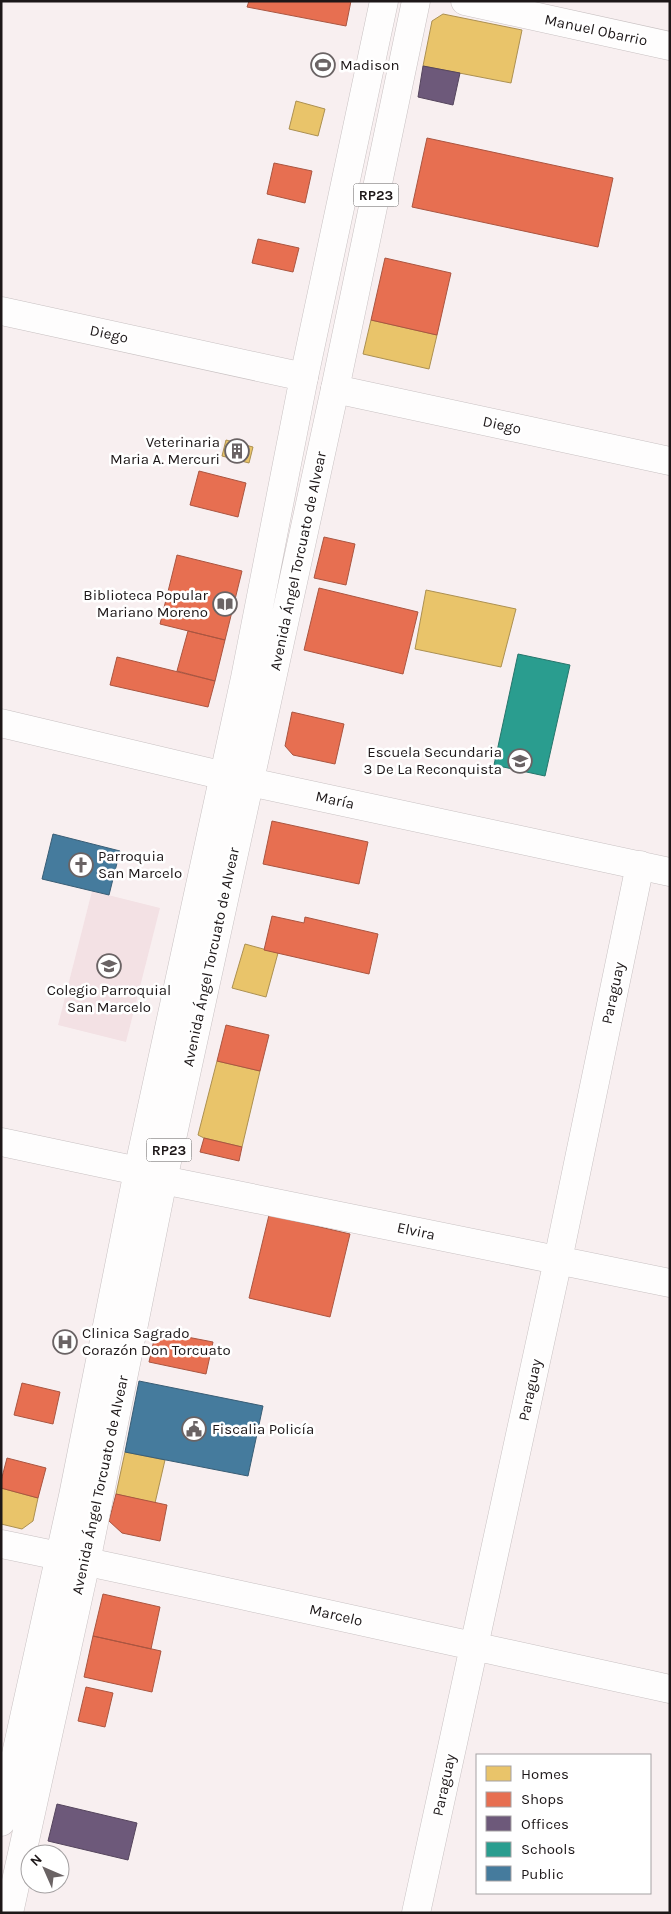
<svg xmlns="http://www.w3.org/2000/svg" width="671" height="1914" viewBox="0 0 671 1914" font-family="Karla,sans-serif">
<style>
.built{fill:#f3e1e4}
.homes{fill:#e9c46a;stroke:#ac9051}
.shops{fill:#e76f51;stroke:#aa5540}
.offices{fill:#6d597a;stroke:#55455d}
.schools{fill:#2a9d8f;stroke:#26756b}
.public{fill:#457b9d;stroke:#395d75}
.lines{fill:none;stroke-linecap:round;stroke-linejoin:round}
.minor-casing{stroke:#c8c1c2;stroke-width:29}
.major-casing{stroke:#c8c1c2;stroke-width:29}
.minor{stroke:#fefdfd;stroke-width:28}
.major{stroke:#fefdfd;stroke-width:28}
.labels{text-anchor:middle;stroke-width:5;stroke-linejoin:round;paint-order:stroke}
.shield{fill:#fff;stroke:#615d5d;stroke-width:1}
.shield-label{font-size:14px;font-weight:bold;fill:#1d1718}
.street-label{font-size:15px;fill:#1d1718;stroke:#fff}
.poi-label{font-size:15px;fill:#1d1718;stroke:#fff;text-anchor:start}
</style>
<rect width="100%" height="100%" fill="#f8eff0"/>
<path class="built" d="M92,891l68,17 -34,134 -68,-17z"/>
<path class="homes" d="M443,14l79,16 -11,53 -88,-17 9,-45z
M296,101l29,8 -7,27 -29,-7z
M371,320l66,15 -8,34 -66,-15z
M226,440l27,7 -4,16 -27,-7z
M426,590l90,19 -15,58 -86,-18z
M245,944l33,9 -12,44 -34,-9z
M217,1061l43,10 -18,76 -38,-9 -6,-3z
M125,1452l40,8 -10,43 -39,-9z
M1,1488l37,10 -5,23 -11,8 -21,-5z"/>
<path class="shops" d="M249,1h102l-5,25 -99,-19z
M427,138l186,40 -15,69 -186,-40z
M274,163l38,8 -7,32 -38,-9z
M258,239l41,9 -6,24 -41,-9z
M385,258l66,15 -14,62 -66,-15z
M199,471l47,12 -8,34 -48,-12z
M324,537l31,7 -9,41 -32,-7z
M177,555l65,16 -17,69 -65,-16z
M319,588l99,24 -15,62 -99,-24z
M188,631l37,9 -10,41 -38,-10z
M117,657l98,24 -7,26 -98,-22z
M292,712l52,12 -9,40 -42,-9 -8,-9z
M272,821l96,21 -9,42 -96,-20z
M272,916l32,7 1,-6 73,17 -9,40 -105,-24z
M226,1025l43,10 -9,36 -43,-10z
M204,1138l38,9 -3,14 -39,-9z
M269,1215l81,19 -20,83 -81,-19z
M156,1331l57,11 -7,32 -57,-12z
M22,1383l38,9 -7,32 -39,-9z
M7,1458l39,10 -8,30 -37,-10v-7z
M116,1494l51,11 -7,36 -38,-8 -13,-12z
M103,1594l57,13 -9,42 -58,-13z
M93,1636l68,15 -9,41 -68,-15z
M86,1687l27,6 -8,34 -27,-6z"/>
<path class="offices" d="M423,66l37,7 -7,32 -35,-8z
M57,1804l80,19 -9,37 -80,-19z"/>
<path class="schools" d="M518,654l52,11 -25,111 -51,-11z"/>
<path class="public" d="M53,834l67,17 -11,44 -67,-16z
M139,1381l124,25 -15,70 -123,-24z"/>
<g class="lines">
<g class="minor-casing">
<path id="minor" d="M465,1l205,45
M1,311l303,66
M335,389l335,72
M1,723l249,59 420,90
M1,1142l137,29
M163,1180l507,103
M1,1544c224,46 446,97 669,145
M416,1913l142,-653 82,-395"/>
</g>
<g class="major-casing">
<path id="major" d="M1,1822l72,-326 65,-325 107,-493 59,-301 80,-376
M9,1913l77,-351 77,-382 172,-791 81,-388"/>
</g>
<use href="#minor" class="minor"/>
<use href="#major" class="major"/>
</g>
<defs>
<g id="stadium-ring" transform="scale(1.25)"><circle r="9.5" fill="#fff" stroke="#6a6364" stroke-width="1.5"/><path d="M0-5a6.5 5 0 1 0 0 10a6.5 5 0 1 0 0-10ZM-3.5-1.8h7v3.6h-7Z" fill="#6a6364"/></g>
<g id="building-ring" transform="scale(1.25)"><circle r="9.5" fill="#fff" stroke="#6a6364" stroke-width="1.5"/><path d="M-4-6H4V6H1V3H-1V6H-4ZM-2.5-4.3h1.7v1.8h-1.7ZM.8-4.3h1.7v1.8H.8ZM-2.5-1h1.7V.8h-1.7ZM.8-1h1.7V.8H.8Z" fill="#6a6364"/></g>
<g id="library-ring" transform="scale(1.25)"><circle r="9.5" fill="#fff" stroke="#6a6364" stroke-width="1.5"/><path d="M-6-4Q-3-5.5-.7-3.5V5Q-3 3-6 4ZM6-4Q3-5.5 .7-3.5V5Q3 3 6 4Z" fill="#6a6364"/></g>
<g id="school-ring" transform="scale(1.25)"><circle r="9.5" fill="#fff" stroke="#6a6364" stroke-width="1.5"/><path d="M0-5L7-2L0 1L-7-2ZM-4 1L0 2.5L4 1V4Q0 6-4 4Z" fill="#6a6364"/></g>
<g id="church-ring" transform="scale(1.25)"><circle r="9.5" fill="#fff" stroke="#6a6364" stroke-width="1.5"/><path d="M-1.2-6h2.4v3.5h3.3v2.4h-3.3V6h-2.4V-.1h-3.3v-2.4h3.3Z" fill="#6a6364"/></g>
<g id="hospital-ring" transform="scale(1.25)"><circle r="9.5" fill="#fff" stroke="#6a6364" stroke-width="1.5"/><path d="M-5-5h3v3.5h4V-5h3V5h-3V1.5h-4V5h-3Z" fill="#6a6364"/></g>
<g id="civic-ring" transform="scale(1.25)"><circle r="9.5" fill="#fff" stroke="#6a6364" stroke-width="1.5"/><path d="M-.6-6.5H3V-4.5H.6V-3L4-1V1h2V6H-6V1h2V-1L-.6-3ZM-1.2 2.5V6h2.4V2.5Z" fill="#6a6364"/></g>
</defs>
<g fill-rule="evenodd">
<use href="#stadium-ring" x="323" y="65"/>
<use href="#building-ring" x="237" y="451"/>
<use href="#library-ring" x="225" y="604"/>
<use href="#school-ring" x="520" y="761"/>
<use href="#church-ring" x="81" y="865"/>
<use href="#school-ring" x="109" y="966"/>
<use href="#hospital-ring" x="65" y="1342"/>
<use href="#civic-ring" x="194" y="1429"/>
</g>
<g class="labels">
<g class="shield">
<rect x="353.5" y="183.5" width="45" height="23" rx="4"/>
<rect x="146.5" y="1138.5" width="45" height="23" rx="4"/>
</g>
<g class="shield-label">
<text x="376" y="200">RP23</text>
<text x="169" y="1155">RP23</text>
</g>
<g class="street-label">
<text transform="translate(596 30) rotate(12)" y="5">Manuel Obarrio</text>
<text transform="translate(109 334) rotate(12)" y="5">Diego</text>
<text transform="translate(502 425) rotate(12)" y="5">Diego</text>
<text transform="translate(298 561) rotate(-78)" y="5">Avenida Ángel Torcuato de Alvear</text>
<text transform="translate(335 800) rotate(12)" y="5">María</text>
<text transform="translate(211 957) rotate(-78)" y="5">Avenida Ángel Torcuato de Alvear</text>
<text transform="translate(613 993) rotate(-78)" y="5">Paraguay</text>
<text transform="translate(416 1231) rotate(12)" y="5">Elvira</text>
<text transform="translate(530 1390) rotate(-78)" y="5">Paraguay</text>
<text transform="translate(100 1485) rotate(-78)" y="5">Avenida Ángel Torcuato de Alvear</text>
<text transform="translate(336 1615) rotate(13)" y="5">Marcelo</text>
<text transform="translate(444 1785) rotate(-78)" y="5">Paraguay</text>
</g>
<g class="poi-label">
<text x="340" y="70">Madison</text>
<text x="220" y="447" text-anchor="end">Veterinaria<tspan x="220" dy="17">Maria A. Mercuri</tspan></text>
<text x="208" y="600" text-anchor="end">Biblioteca Popular<tspan x="208" dy="17">Mariano Moreno</tspan></text>
<text x="502" y="757" text-anchor="end">Escuela Secundaria<tspan x="502" dy="17">3 De La Reconquista</tspan></text>
<text x="98" y="861">Parroquia<tspan x="98" dy="17">San Marcelo</tspan></text>
<text x="109" y="995" text-anchor="middle">Colegio Parroquial<tspan x="109" dy="17">San Marcelo</tspan></text>
<text x="82" y="1338">Clinica Sagrado<tspan x="82" dy="17">Corazón Don Torcuato</tspan></text>
<text x="212" y="1434">Fiscalia Policía</text>
</g>
</g>
<rect width="671" height="1914" fill="none" stroke="#1d1718" stroke-width="5"/>
<rect x="476" y="1754" width="175" height="140" fill="#ffffff" stroke="#a5a2a3"/>
<rect x="486" y="1766" width="25" height="15" fill="#e9c46a" stroke="#a5a2a3"/>
<text x="521" y="1779" font-size="15" fill="#1d1718">Homes</text>
<rect x="486" y="1792" width="25" height="15" fill="#e76f51" stroke="#a5a2a3"/>
<text x="521" y="1804" font-size="15" fill="#1d1718">Shops</text>
<rect x="486" y="1816" width="25" height="15" fill="#6d597a" stroke="#a5a2a3"/>
<text x="521" y="1829" font-size="15" fill="#1d1718">Offices</text>
<rect x="486" y="1842" width="25" height="15" fill="#2a9d8f" stroke="#a5a2a3"/>
<text x="521" y="1854" font-size="15" fill="#1d1718">Schools</text>
<rect x="486" y="1866" width="25" height="15" fill="#457b9d" stroke="#a5a2a3"/>
<text x="521" y="1879" font-size="15" fill="#1d1718">Public</text>
<g transform="translate(45 1869) rotate(315)"><circle r="24" fill="#ffffff" stroke="#a5a2a3"/>
<path d="M0-4L9 19L0 12L-9 19Z" fill="#6a6364"/>
<text y="-8" font-size="14" font-weight="bold" text-anchor="middle" fill="#1d1718">N</text>
</g>
</svg>
